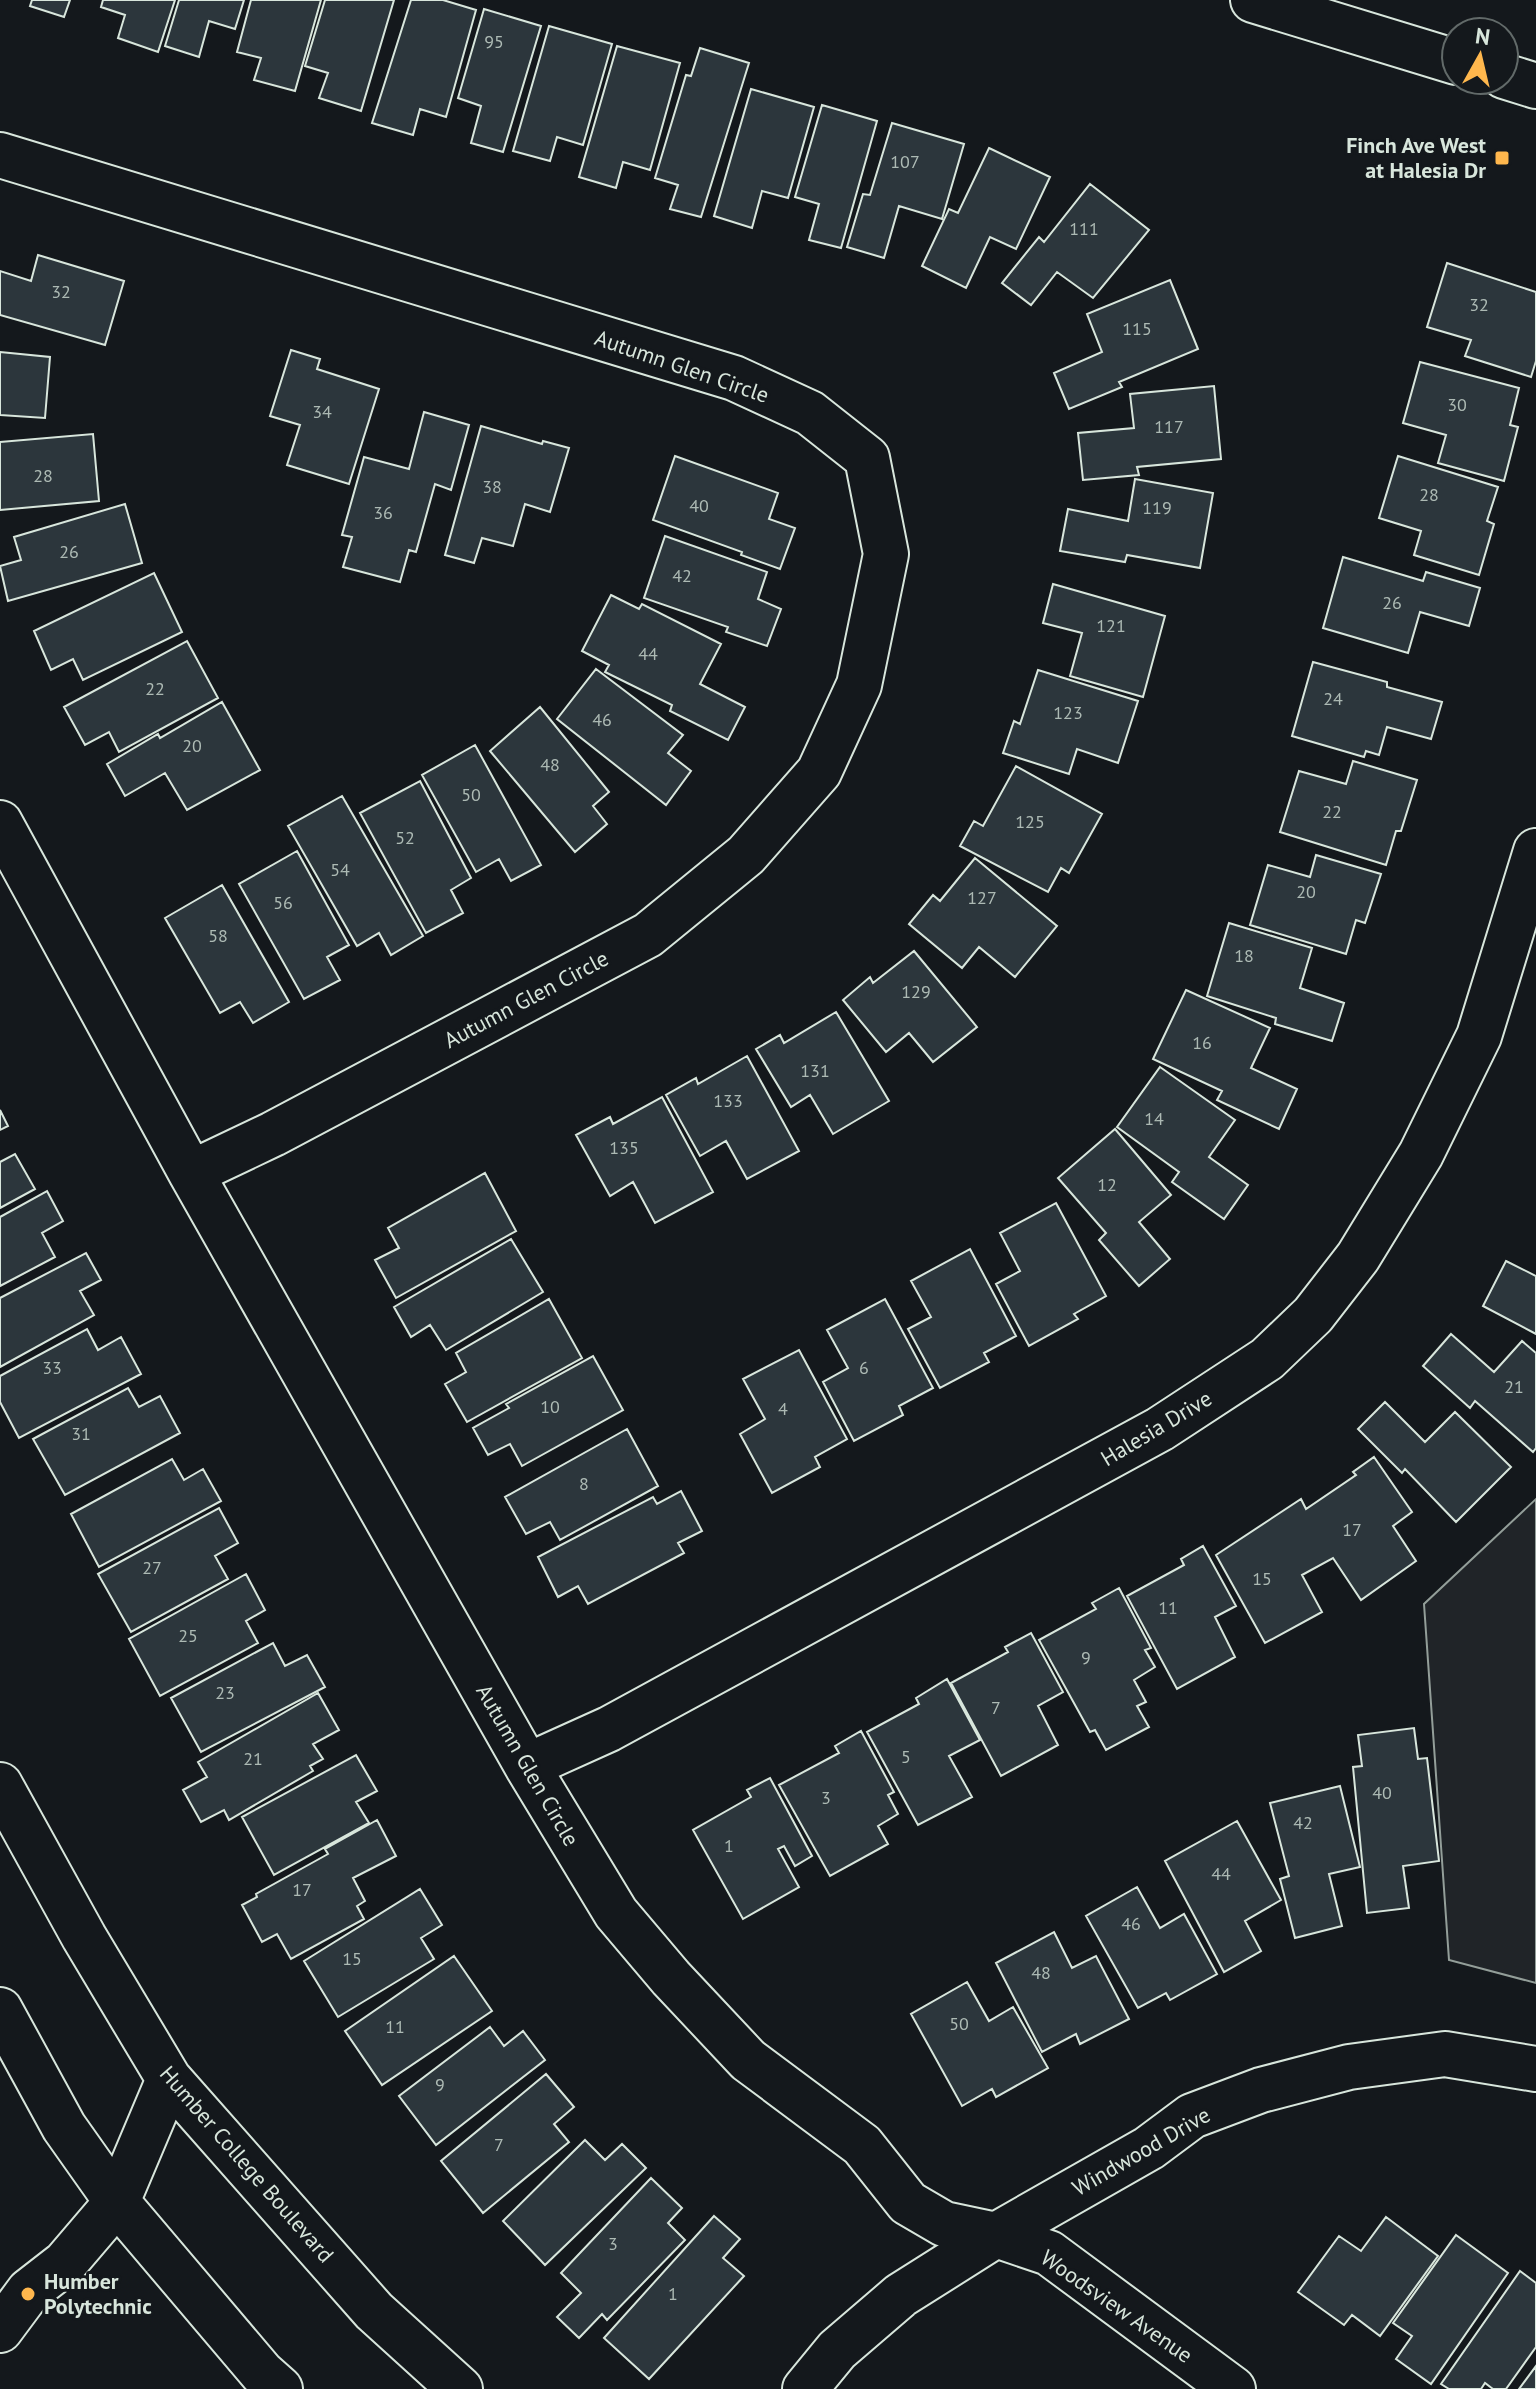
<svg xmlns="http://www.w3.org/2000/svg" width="1536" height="2389" viewBox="0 0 1536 2389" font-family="'PT Sans',sans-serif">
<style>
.green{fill:#202428;stroke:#939e99;stroke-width:2}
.building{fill:#2c363c;stroke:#d8e6dc;stroke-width:2}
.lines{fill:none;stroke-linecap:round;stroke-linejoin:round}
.minor-casing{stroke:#d8e6dc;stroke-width:48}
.major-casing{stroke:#d8e6dc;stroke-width:48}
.minor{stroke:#14181c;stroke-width:44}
.major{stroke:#14181c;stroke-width:44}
.poi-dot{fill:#ffb74d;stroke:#14181c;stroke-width:3}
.labels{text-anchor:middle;stroke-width:6;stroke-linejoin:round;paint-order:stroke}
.number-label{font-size:18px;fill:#adbab4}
.poi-label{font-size:22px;font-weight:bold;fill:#d8e6dc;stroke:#14181c;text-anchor:end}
.street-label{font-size:22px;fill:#d8e6dc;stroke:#14181c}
</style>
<rect width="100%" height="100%" fill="#14181c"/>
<path class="green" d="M1536,1499v484l-87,-23 -25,-356z"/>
<path class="building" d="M32,0h38l-6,17 -34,-11z
M103,0h72l-17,52 -40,-14 7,-23 -24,-8z
M179,0h65l-9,29 -26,-8 -10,36 -34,-11z
M251,0h70l-26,91 -41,-11 7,-22 -24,-6z
M325,0h69l-33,111 -42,-13 9,-25 -23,-7z
M411,0h32l33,10 -30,107 -26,-8 -7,26 -41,-12z
M484,9l57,17 -38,126 -32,-9 10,-37 -23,-8z
M549,26l63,18 -29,101 -26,-8 -7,24 -37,-10z
M617,46l63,17 -30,107 -27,-8 -7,26 -37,-11z
M700,48l49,15 -48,154 -31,-8 8,-24 -23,-7 31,-103 5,1z
M751,89l63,18 -26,91 -26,-7 -10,37 -38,-12z
M822,105l55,16 -36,127 -32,-8 10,-36 -24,-7z
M892,123l72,21 -22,75 -43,-13 -15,52 -37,-11 16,-53 7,1z
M989,148l61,29 -34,72 -26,-12 -24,51 -44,-22 27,-57 9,4z
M1090,184l59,46 -56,68 -36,-26 -26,33 -29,-22 37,-46 5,5z
M38,255l86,26 -19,64 -105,-30v-44l31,10z
M1447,263l89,29v69l-5,16 -66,-21 6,-16 -44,-13z
M1170,280l28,69 -79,33 3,5 -53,22 -15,-36 48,-21 -15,-38z
M291,350l29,9 -3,10 62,20 -30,95 -62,-19 13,-40 -30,-9z
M0,352l50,5 -5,61 -45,-3z
M1420,362l99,26 -9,37 8,2 -14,54 -66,-18 8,-28 -43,-12z
M1214,386l7,73 -84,8 2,8 -56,5 -5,-47 56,-5 -4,-34z
M424,412l45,13 -18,65 -16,-6 -19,68 -7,-2 -9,32 -57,-15 9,-30 -10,-2 22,-78 45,12z
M481,426l61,18 1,-3 26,7 -19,64 -25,-8 -12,42 -31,-8 -8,25 -29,-8z
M93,434l6,67 -99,9v-68z
M675,456l103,37 -9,26 26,9 -15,41 -39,-14 1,-3 -89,-32z
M1398,456l100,31 -11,34 7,3 -15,51 -65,-20 7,-24 -42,-13z
M1135,479l78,14 -13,75 -73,-13 -2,7 -65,-11 8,-42 60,12z
M125,504l17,59 -134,38 -8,-35 21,-6 -7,-23z
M665,536l102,36 -9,27 23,10 -14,37 -41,-14 2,-5 -84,-29z
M1343,557l80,24 3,-9 54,16 -11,38 -49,-14 -12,41 -85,-25z
M154,573l28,59 -99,48 -10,-21 -22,11 -17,-39z
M1053,584l112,32 -22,81 -73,-21 12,-43 -39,-10z
M611,595l28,14 3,-5 79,40 -21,40 45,23 -17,33 -58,-29 2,-6 -67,-33 4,-7 -27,-14z
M187,641l31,57 -99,54 -10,-20 -24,13 -21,-38z
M1313,662l74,20v5l55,15 -11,37 -44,-12 -8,28 -13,-4 -2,6 -72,-21z
M596,669l87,66 -15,18 23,18 -25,34 -109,-86z
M1038,670l100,31 -20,62 -41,-14 -8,25 -66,-21 11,-32 6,3z
M222,702l38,68 -73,40 -22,-37 -40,23 -18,-32 51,-30 2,4z
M540,707l69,85 -16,14 14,18 -32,28 -85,-101z
M475,745l66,120 -30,16 -12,-22 -23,13 -54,-97z
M1353,761l64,19 -16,51h-5l-10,34 -106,-33 19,-61 47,13z
M1016,766l86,48 -33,59 -8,-5 -13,24 -88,-46 14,-25 9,5z
M420,781l51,97 -20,12 12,23 -37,20 -66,-120z
M342,796l81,140 -32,19 -12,-22 -22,13 -69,-120z
M297,851l52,94 -22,12 13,23 -36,19 -65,-115z
M1316,855l65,19 -16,49 -9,-3 -10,34 -96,-29 18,-60 42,12z
M975,858l82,68 -42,51 -36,-30 -17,21 -53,-44 24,-29 7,6z
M222,885l67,117 -36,21 -13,-21 -20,11 -55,-95z
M1229,923l83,25 -12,40 44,15 -12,38 -57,-17 1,-6 -69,-22z
M914,951l63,76 -44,35 -24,-29 -23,19 -43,-52 27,-23 3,6z
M1186,990l84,38 -19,40 46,21 -18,40 -62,-29 5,-9 -69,-32z
M836,1012l53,89 -56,33 -23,-39 -19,12 -35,-58 24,-14 4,8z
M747,1056l52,95 -52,28 -21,-38 -26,15 -34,-61 30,-17 2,6z
M1160,1067l75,53 -26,37 39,28 -24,34 -52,-37 7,-10 -62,-45z
M662,1097l51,95 -58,31 -22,-41 -23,14 -34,-61 34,-18 3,7z
M0,1110l8,16 -8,4z
M1115,1129l56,66 -32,27 31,37 -31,27 -40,-46 7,-7 -48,-55z
M15,1154l20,35 -35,19v-46z
M485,1173l31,58 -120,67 -21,-38 24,-12 -11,-20z
M47,1191l16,30 -21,12 13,24 -55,29v-69z
M1056,1203l50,93 -32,18 4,5 -49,27 -33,-62 24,-13 -20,-38z
M511,1239l32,53 -97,58 -16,-25 -19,12 -17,-30z
M970,1249l46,87 -32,17 5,9 -49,26 -32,-59 23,-12 -20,-36z
M86,1253l15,27 -21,11 14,24 -94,52v-69z
M1506,1261l30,15v58l-53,-28z
M549,1299l33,59 -115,64 -22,-38 21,-12 -10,-19z
M885,1299l48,89 -34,18 4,9 -49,26 -31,-59 25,-14 -21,-38z
M87,1329l11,21 23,-13 20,37 -122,64 -19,-36v-26z
M1451,1334l43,38 28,-31 14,12v95l-3,4 -58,-51 -5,7 -47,-42z
M799,1350l48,89 -32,18 5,10 -48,26 -32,-59 25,-15 -22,-40z
M593,1356l30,54 -101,56 -12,-22 -22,11 -15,-27 36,-20 -3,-4z
M128,1388l11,19 21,-11 20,37 -115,62 -32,-56z
M1385,1402l40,40 30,-30 56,55 -55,55 -51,-53 -3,4 -44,-44z
M627,1429l31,57 -98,54 -10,-18 -24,12 -21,-37z
M1374,1457l38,55 -19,14 23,35 -55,39 -28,-42 -31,17 20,37 -57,31 -49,-88 85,-56 5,10 50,-34 -3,-3z
M172,1459l12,21 19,-11 18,32 -122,66 -28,-53z
M681,1491l21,40 -24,12 6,10 -96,51 -10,-18 -20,11 -20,-40 115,-60 4,7z
M219,1508l19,35 -23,13 13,23 -97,53 -33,-58z
M1203,1546l33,60 -21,11 20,40 -58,32 -50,-93 57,-31 -3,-6z
M246,1574l19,36 -19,11 12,22 -98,53 -31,-57z
M1119,1588l32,60 -6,2 10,17 -21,13 12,22 -9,4 12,21 -43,23 -11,-20 -5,2 -51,-92 57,-31 -4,-6z
M1031,1633l32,59 -25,14 20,39 -57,31 -50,-93 57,-31 -3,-5z
M273,1643l12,23 22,-11 18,32 -124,65 -30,-54z
M947,1679l33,61 -31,16 23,41 -54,28 -51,-93 52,-28 -3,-6z
M318,1693l21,37 -26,14 10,15 -13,7 3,5 -84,49 -5,-10 -23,12 -18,-32 24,-13 -9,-15z
M1414,1728l4,31 9,-1 12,103 -36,5 6,42 -42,5 -14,-146 9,-1 -4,-31z
M861,1731l33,61 -6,3 10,19 -20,12 10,18 -58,32 -51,-91 60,-32 -4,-7z
M356,1755l21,36 -21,11 13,21 -95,52 -32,-58z
M770,1778l42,78 -17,10 -11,-20 -6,3 21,38 -56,32 -50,-89 58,-33 -4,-7z
M1340,1786l20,81 -31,7 13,52 -47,12 -15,-59 9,-3 -19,-73z
M377,1820l19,36 -43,22 12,23 -8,5 7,13 -73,40 -14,-25 -15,8 -20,-37 15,-8 -1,-3 72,-40 -3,-5z
M1237,1821l44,79 -36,21 16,30 -37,21 -59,-111z
M1137,1887l23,41 24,-14 33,60 -47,26 -4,-7 -28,15 -52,-92z
M420,1889l22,36 -21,13 13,21 -96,58 -34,-56z
M1054,1932l18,36 24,-12 33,63 -49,25 -4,-10 -34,18 -46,-89z
M454,1956l38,55 -110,74 -37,-54z
M967,1982l22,39 24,-14 35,61 -52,29 -4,-8 -30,17 -51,-92z
M490,2027l14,19 19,-15 22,29 -109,85 -37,-49z
M546,2074l28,33 -20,17 15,18 -86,71 -42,-52z
M585,2140l20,20 17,-16 24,24 -101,97 -42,-44z
M651,2178l31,30 -14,15 17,17 -78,80 -5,-6 -23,24 -22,-21 24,-24 -20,-20z
M714,2216l26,23 -17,19 21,18 -95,103 -45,-41z
M1386,2217l52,39 -58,80 -28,-21 -8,10 -46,-33 41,-56 22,15z
M1456,2235l52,38 -77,111 -35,-25 16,-23 -19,-13z
M1520,2271l16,12v64l-30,42h-13l-8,-6 -4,6h-32l-8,-5z
M1536,2366v23h-17z"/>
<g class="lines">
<g class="minor-casing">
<path id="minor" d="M0,155l734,223 76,35 57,45 19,96 -27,131 -40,87 -73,83 -98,80 -375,199 -82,39
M0,823l191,350 336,593 89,147 55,65 77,82 114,85 46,58 36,21 52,11 53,18 184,136
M527,1766l82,-37 551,-300 107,-70 46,-44 45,-58 63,-103 58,-118 57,-185
M0,1785l84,152 85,142 205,232 86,78
M0,2010l64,117 53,75 145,171 18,16
M0,2330l29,-39 36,-28 52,-61 52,-123
M805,2389l32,-39 64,-55 95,-60 153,-87 43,-32 69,-26 88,-23 96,-13 91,15"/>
</g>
<g class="major-casing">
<path id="major" d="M1253,0l203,62
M1504,76l32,10"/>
</g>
<use href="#minor" class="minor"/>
<use href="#major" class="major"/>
</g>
<g class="poi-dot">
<rect x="1494" y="150" width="16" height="16" rx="4"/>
<circle cx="28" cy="2294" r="8"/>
</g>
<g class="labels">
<g class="number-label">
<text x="494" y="48">95</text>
<text x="905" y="168">107</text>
<text x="1084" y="235">111</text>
<text x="61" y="298">32</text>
<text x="1479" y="311">32</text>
<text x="1137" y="335">115</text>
<text x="1457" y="411">30</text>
<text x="322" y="418">34</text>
<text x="1169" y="433">117</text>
<text x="43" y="482">28</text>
<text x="492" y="493">38</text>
<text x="1429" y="501">28</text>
<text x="699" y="512">40</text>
<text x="1157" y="514">119</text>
<text x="383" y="519">36</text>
<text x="69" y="558">26</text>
<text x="682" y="582">42</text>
<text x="1392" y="609">26</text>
<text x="1111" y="632">121</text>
<text x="648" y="660">44</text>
<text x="155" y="695">22</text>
<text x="1333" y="705">24</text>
<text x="1068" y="719">123</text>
<text x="602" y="726">46</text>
<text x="192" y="752">20</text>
<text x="550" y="771">48</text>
<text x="471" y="801">50</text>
<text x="1332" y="818">22</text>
<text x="1030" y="828">125</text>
<text x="405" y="844">52</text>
<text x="340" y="876">54</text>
<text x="1306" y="898">20</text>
<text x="982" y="904">127</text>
<text x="283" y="909">56</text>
<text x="218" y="942">58</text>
<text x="1244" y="962">18</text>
<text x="916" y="998">129</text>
<text x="1202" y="1049">16</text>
<text x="815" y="1077">131</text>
<text x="728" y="1107">133</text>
<text x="1154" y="1125">14</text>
<text x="624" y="1154">135</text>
<text x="1107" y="1191">12</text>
<text x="52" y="1374">33</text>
<text x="864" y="1374">6</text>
<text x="1514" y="1393">21</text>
<text x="550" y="1413">10</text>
<text x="783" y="1415">4</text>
<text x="81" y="1440">31</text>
<text x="584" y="1490">8</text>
<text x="1352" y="1536">17</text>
<text x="152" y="1574">27</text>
<text x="1262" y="1585">15</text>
<text x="1168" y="1614">11</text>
<text x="188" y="1642">25</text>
<text x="1086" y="1664">9</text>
<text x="225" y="1699">23</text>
<text x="996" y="1714">7</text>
<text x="906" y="1763">5</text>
<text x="253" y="1765">21</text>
<text x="1382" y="1799">40</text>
<text x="826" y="1804">3</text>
<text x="1303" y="1829">42</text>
<text x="729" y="1852">1</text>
<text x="1221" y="1880">44</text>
<text x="302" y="1896">17</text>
<text x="1131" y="1930">46</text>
<text x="352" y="1965">15</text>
<text x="1041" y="1979">48</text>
<text x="959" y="2030">50</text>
<text x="395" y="2033">11</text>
<text x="440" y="2091">9</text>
<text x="499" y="2151">7</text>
<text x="613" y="2250">3</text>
<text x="673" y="2300">1</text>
</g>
<g class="poi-label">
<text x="1486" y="153">Finch Ave West<tspan x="1486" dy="25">at Halesia Dr</tspan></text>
<text x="44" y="2289" text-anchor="start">Humber<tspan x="44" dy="25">Polytechnic</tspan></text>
</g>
<g class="street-label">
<text transform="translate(682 366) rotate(19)" y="8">Autumn Glen Circle</text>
<text transform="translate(526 999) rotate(-28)" y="8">Autumn Glen Circle</text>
<text transform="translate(1156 1428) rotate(-31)" y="8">Halesia Drive</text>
<text transform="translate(528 1765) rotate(60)" y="8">Autumn Glen Circle</text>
<text transform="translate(1141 2151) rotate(-30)" y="8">Windwood Drive</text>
<text transform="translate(247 2164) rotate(49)" y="8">Humber College Boulevard</text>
<text transform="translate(1117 2306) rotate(35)" y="8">Woodsview Avenue</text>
</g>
</g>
<g transform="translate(1480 56) rotate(8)"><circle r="38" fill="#14181c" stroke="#626a69" stroke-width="2"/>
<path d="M0-6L14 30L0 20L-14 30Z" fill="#ffb74d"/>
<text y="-12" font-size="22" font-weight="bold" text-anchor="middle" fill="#d8e6dc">N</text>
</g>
</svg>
